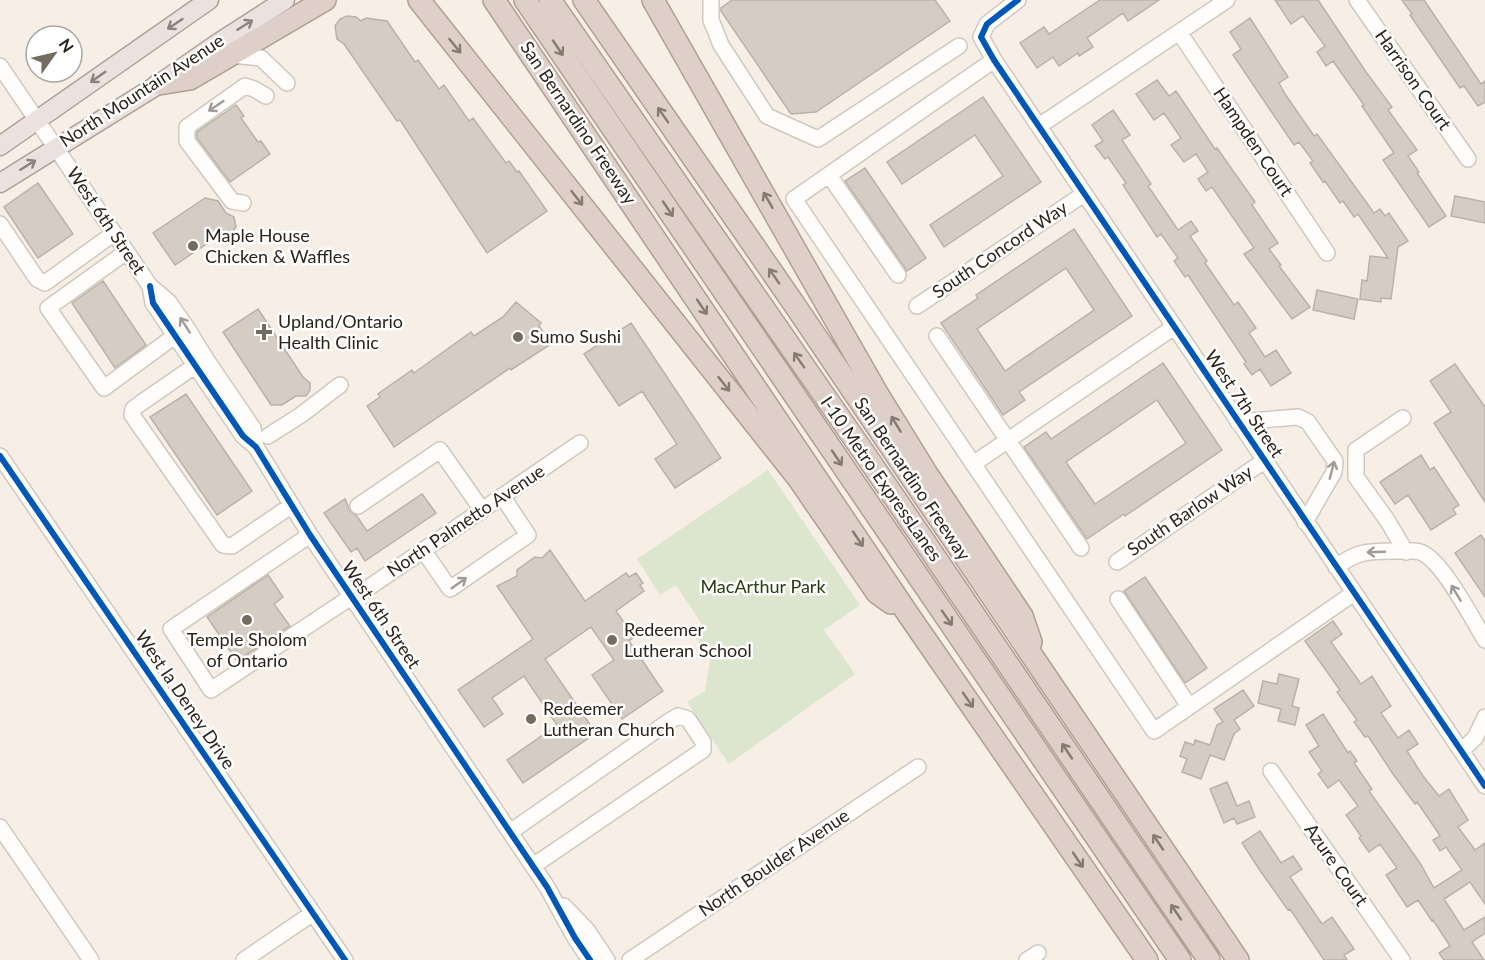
<svg xmlns="http://www.w3.org/2000/svg" width="1485" height="960" viewBox="0 0 1485 960" font-family="Lato,sans-serif">
<style>
.green{fill:#dce5ce}
.building{fill:#d5cdc4;stroke:#bab2aa;stroke-width:1.5;fill-rule:evenodd}
.lines{fill:none;stroke-linecap:round;stroke-linejoin:round}
.minor-casing{stroke:#d0c8be;stroke-width:18}
.major-casing{stroke:#b09e95;stroke-width:21}
.highway-casing{stroke:#b09e95;stroke-width:24}
.minor{stroke:#fefdfb;stroke-width:15}
.major{stroke:#ebe1de;stroke-width:18}
.highway{stroke:#ded0c9;stroke-width:21}
.cycleway-casing{stroke:#fff;stroke-width:10}
.cycleway{stroke:#0057b8;stroke-width:6}
.oneway{stroke:#8c827c}
.oneway2{stroke:#867a71}
.oneway3{stroke:#a09b95}
.poi-dot{fill:#746b61;stroke:#fff;stroke-width:2}
.labels{text-anchor:middle;stroke-width:5;stroke-linejoin:round;paint-order:stroke}
.street-label{font-size:18px;fill:#2d2419;stroke:#fff}
.poi-label{font-size:18px;fill:#2d2419;stroke:#fff;text-anchor:start}
.park-label{font-size:18px;fill:#233e0e;stroke:#fff}
</style>
<rect width="100%" height="100%" fill="#f7efe6"/>
<path class="green" d="M768,470l92,135 -36,25 31,44 -126,90 -42,-62 18,-11 5,-32 -14,-21 10,-8 -30,-45 -16,10 -23,-36z"/>
<path class="building" d="M732,0h203l15,21 -134,91 -25,2 -70,-103v-3z
M1100,0h59l-31,21 -5,-8 -36,25 6,9 -14,9 -1,-3 -19,13 -6,-9 -16,11 -17,-25 24,-16 5,7z
M1275,0h43l48,72 26,35 -4,3 29,40 -9,6 11,16 -2,1 29,43 -17,11 -46,-67 11,-7 -32,-47 2,-1 -31,-44 -7,5 -9,-14 8,-6 -22,-30 -12,8z
M1402,0h22l57,84 4,-3v21l-7,4 -14,-20 -4,2 -50,-73 2,-1z
M347,16l9,1 5,4 5,-3 21,3 28,41 3,-2 21,29 5,-4 25,36 4,-3 33,45 3,-2 8,11 2,-1 28,40 -60,42 -87,-133 -3,1 -53,-77 -7,-5 -2,-13 5,-7z
M1250,18l38,59 -9,6 6,11 29,42 3,-2 57,79 6,-4 5,7 4,-3 19,28 -10,6 -7,52 -10,-1v4l-21,-3 2,-19 5,1 3,-25 18,2 -30,-44 -4,3 -11,-16 -3,2 -15,-22 -2,1 -13,-19 3,-2 -14,-19 -5,3 -61,-90 8,-6 -11,-17z
M1157,80l12,16 7,-5 39,58 2,-1 38,54 -3,3 26,38 -9,6 12,16 -2,1 31,41 -18,12 -48,-65 10,-6 -42,-61 -6,4 -8,-12 10,-7 -12,-18 -12,8 -13,-17 10,-7 -17,-25 -10,7 -18,-26z
M983,97l58,85 -97,65 -14,-22 73,-49 -28,-41 -73,49 -15,-22z
M236,105l8,11 -3,2 17,24 3,-1 9,13 -40,28 -33,-44v-6z
M1113,110l17,25 -8,5 29,44 -3,2 30,44 13,-9 7,10 -8,5 17,25 -2,2 29,42 4,-3 18,26 -7,5 16,24 11,-7 15,23 -20,13 -11,-17 -8,6 -8,-11 2,-2 -58,-87 -3,2 -11,-16 4,-3 -17,-24 -4,3 -34,-52 3,-2 -18,-26 -3,2 -10,-13 8,-5 -11,-16z
M865,168l61,90 -19,13 -62,-90z
M38,183l35,51 -35,24 -34,-51z
M1455,196l30,6v21l-34,-7z
M205,198l13,3 8,12 8,4 2,10 -5,6 -11,2 -45,30 -22,-32z
M1074,229l58,87 -113,76 6,8 -22,15 -62,-92 37,-25 -2,-3zM1066,268l28,42 -89,61 -28,-42z
M103,281l43,64 -31,23 -43,-65z
M1317,290l41,9 -4,20 -41,-9z
M516,302l25,21 -2,3 12,18 -40,26 -1,-2 -116,79 -27,-41 13,-9 -2,-3 34,-24 2,3 57,-41 3,4 29,-19z
M258,309l45,68 7,6v7l-4,6h-10l-14,9h-11l-48,-73z
M631,323l90,135 -46,30 -20,-29 22,-15 -35,-53 -23,15 -35,-52z
M1163,363l59,87 -97,66 -1,-2 -37,25 -63,-92 22,-15 5,7zM1157,400l29,43 -91,61 -29,-42z
M1455,364l30,43v95l-51,-79 17,-11 -21,-31z
M186,394l66,97 -35,24 -67,-98z
M1421,455l9,15 4,-3 25,38 -6,4 3,5 -25,16 -23,-35 -13,9 -15,-22z
M422,494l14,19 -71,48 -8,-13 -6,4 -27,-39 21,-14 5,12 6,4 11,16z
M1481,535l4,6v56l-30,-44z
M550,550l35,51 41,-28 3,4 7,-4 7,10 -3,2 4,6 -28,20 18,26 -5,4 34,50 -41,28 -30,-44 22,-15 -23,-33 -46,32 51,74 -73,50 -16,-23 50,-35 -33,-49 -32,22 11,16 -19,13 -26,-37 75,-51 -36,-53 20,-10v-6l18,-13 7,1z
M268,575l15,22 -9,7 16,22 -53,35 -30,-44z
M1145,577l62,91 -22,15 -61,-92z
M1333,621l9,13 -11,8 30,42 11,-8 19,30 -10,7 17,25 11,-8 9,14 -11,7 16,25 16,20 10,-7 19,31 -10,7 17,23 10,-7v61l-15,-22 -26,17 20,31 21,-13v16l-13,9 12,18h-40l-5,-7 11,-7 -17,-26 -1,1 -14,-21 -11,7 -21,-32 11,-7 -17,-24 -11,8 -10,-14 2,-2 -15,-21 12,-9 -19,-26 -11,8 -10,-14 4,-3 -13,-19 10,-6 -13,-21 17,-11 25,39 2,-2 7,10 -3,2 18,26 -3,2 51,72 14,25 28,-18 -16,-23 -6,4 -7,-11 7,-4 -3,-5 -20,-29 -2,2 -22,-30 -25,-38 -3,1 -11,-15 3,-2 -20,-28 3,-2 -35,-49z
M1279,674l20,5 -7,27 7,2 -4,17 -17,-4 3,-12 -23,-6 5,-22 14,3z
M1243,690l11,16 -20,14 6,9 -6,5 -10,26 -14,-5 -9,24 -19,-7 5,-13 -7,-3 5,-14 9,3 1,-5 15,5 7,-20 6,-3 -9,-13z
M1227,782l10,24 12,-5 6,16 -18,7 -3,-6 -10,5 -14,-34z
M1260,831l21,32 12,-7 9,13 -12,8 32,47 10,-7 22,32 -10,6 3,5h-23l-34,-51 -2,1 -27,-38 -19,-29z"/>
<g class="lines">
<g class="minor-casing">
<path id="minor" d="M711,0v20l10,25 46,71 51,23 141,-93
M1018,0l-31,24 -6,13 13,23 491,726
M1357,0l111,159
M1179,32l148,221
M231,55l30,3 26,25
M994,60l-200,139 360,532 200,-138
M0,66l150,220 19,16 18,26 19,31 47,69 3,19
M1039,126l188,-126
M829,175l69,100
M243,203l-11,-2 -45,-60v-14l58,-41 9,3 12,7
M0,224l37,55 8,4 68,-49
M126,252l-78,56 56,80 72,-53
M150,286l3,17 90,133 13,11 54,88 237,352 28,51 15,22
M917,306l167,-112
M937,336l144,212
M196,365l-55,38 -8,6 -1,6 91,130 9,1 60,-41
M1403,418l-47,32v27l31,43 19,32
M1238,422l60,-5 10,5 27,39 -1,11 -29,50
M268,436l33,-21 39,-30
M0,456l345,504
M973,464l201,-137
M358,506l82,-56 42,60
M310,535l-139,94 40,61 140,-93
M423,550l27,39 78,-54 -26,-39
M1117,562l147,-101
M1336,567c20,-15 31,-16 56,-16 8,0 20,-1 28,1 21,6 53,68 65,88
M352,599l228,-156
M1118,599l71,107
M1461,751l14,-13 10,-21
M1271,771l131,189
M0,827l91,133
M510,832l158,-110 10,-6 10,3 15,23v8l-170,116
M564,906l23,24 20,30
M244,960l69,-47
M630,960l288,-193
M1027,960l11,-7"/>
</g>
<g class="major-casing">
<path id="major" d="M0,146l209,-146
M0,183l159,-99 59,-41 67,-43"/>
</g>
<g class="highway-casing">
<path id="highway" d="M419,0l379,478 79,115 14,10
M494,0l416,617 237,343
M525,0l655,960
M550,0l319,460 340,500
M584,0l208,301 446,659
M653,0l224,393 50,81 95,142 9,26
M159,84l31,-5 135,-79"/>
</g>
<use href="#minor" class="minor"/>
<use href="#major" class="major"/>
<use href="#highway" class="highway"/>
<g class="cycleway-casing">
<path id="cycleway" d="M1018,0l-31,24 -6,13 13,23 491,726
M150,286l3,17 90,133 13,11 54,88 237,352 28,51 15,22
M0,456l345,504"/>
</g>
<use href="#cycleway" class="cycleway"/>
</g>
<defs><path id="oneway-shaft" d="M-6 0H5M1.5-3L5.5 0L1.5 3" fill="none" stroke-width="1.6" stroke-linecap="round" stroke-linejoin="round" transform="scale(1.5)"/></defs>
<g class="oneway">
<use href="#oneway-shaft" transform="translate(175 24) rotate(146)"/>
<use href="#oneway-shaft" transform="translate(245 25) rotate(-32)"/>
<use href="#oneway-shaft" transform="translate(98 77) rotate(145)"/>
<use href="#oneway-shaft" transform="translate(28 165) rotate(-32)"/>
</g>
<g class="oneway2">
<use href="#oneway-shaft" transform="translate(455 46) rotate(51)"/>
<use href="#oneway-shaft" transform="translate(558 48) rotate(56)"/>
<use href="#oneway-shaft" transform="translate(663 115) rotate(-125)"/>
<use href="#oneway-shaft" transform="translate(577 198) rotate(52)"/>
<use href="#oneway-shaft" transform="translate(768 200) rotate(-120)"/>
<use href="#oneway-shaft" transform="translate(668 209) rotate(56)"/>
<use href="#oneway-shaft" transform="translate(774 276) rotate(-125)"/>
<use href="#oneway-shaft" transform="translate(702 307) rotate(56)"/>
<use href="#oneway-shaft" transform="translate(799 360) rotate(-125)"/>
<use href="#oneway-shaft" transform="translate(724 384) rotate(52)"/>
<use href="#oneway-shaft" transform="translate(896 424) rotate(-121)"/>
<use href="#oneway-shaft" transform="translate(837 458) rotate(56)"/>
<use href="#oneway-shaft" transform="translate(858 539) rotate(56)"/>
<use href="#oneway-shaft" transform="translate(947 618) rotate(55)"/>
<use href="#oneway-shaft" transform="translate(968 700) rotate(55)"/>
<use href="#oneway-shaft" transform="translate(1067 751) rotate(-124)"/>
<use href="#oneway-shaft" transform="translate(1158 842) rotate(-124)"/>
<use href="#oneway-shaft" transform="translate(1078 860) rotate(56)"/>
<use href="#oneway-shaft" transform="translate(1176 912) rotate(-124)"/>
</g>
<g class="oneway3">
<use href="#oneway-shaft" transform="translate(216 106) rotate(146)"/>
<use href="#oneway-shaft" transform="translate(185 325) rotate(-123)"/>
<use href="#oneway-shaft" transform="translate(1332 470) rotate(-75)"/>
<use href="#oneway-shaft" transform="translate(1376 552) rotate(178)"/>
<use href="#oneway-shaft" transform="translate(459 583) rotate(-35)"/>
<use href="#oneway-shaft" transform="translate(1456 593) rotate(-121)"/>
</g>
<g class="poi-dot">
<circle cx="193" cy="246" r="6"/>
<path d="M261 323h6v6h6v6h-6v6h-6v-6h-6v-6h6z"/>
<circle cx="518" cy="337" r="6"/>
<circle cx="247" cy="620" r="6"/>
<circle cx="612" cy="640" r="6"/>
<circle cx="531" cy="719" r="6"/>
</g>
<g class="labels">
<g class="street-label">
<text transform="translate(1413 80) rotate(55)" y="6">Harrison Court</text>
<text transform="translate(142 91) rotate(-33)" y="6">North Mountain Avenue</text>
<text transform="translate(578 123) rotate(56)" y="6">San Bernardino Freeway</text>
<text transform="translate(1253 142) rotate(56)" y="6">Hampden Court</text>
<text transform="translate(106 221) rotate(56)" y="6">West 6th Street</text>
<text transform="translate(1000 250) rotate(-34)" y="6">South Concord Way</text>
<text transform="translate(1244 404) rotate(56)" y="6">West 7th Street</text>
<text transform="translate(881 479) rotate(55)" y="6">I-10 Metro ExpressLanes</text>
<text transform="translate(912 479) rotate(56)" y="6">San Bernardino Freeway</text>
<text transform="translate(1190 511) rotate(-34)" y="6">South Barlow Way</text>
<text transform="translate(466 521) rotate(-34)" y="6">North Palmetto Avenue</text>
<text transform="translate(381 615) rotate(56)" y="6">West 6th Street</text>
<text transform="translate(185 700) rotate(56)" y="6">West la Deney Drive</text>
<text transform="translate(774 863) rotate(-34)" y="6">North Boulder Avenue</text>
<text transform="translate(1336 865) rotate(55)" y="6">Azure Court</text>
</g>
<g class="poi-label">
<text x="205" y="242">Maple House<tspan x="205" dy="21">Chicken &amp; Waffles</tspan></text>
<text x="278" y="328">Upland/Ontario<tspan x="278" dy="21">Health Clinic</tspan></text>
<text x="530" y="343">Sumo Sushi</text>
<text x="624" y="636">Redeemer<tspan x="624" dy="21">Lutheran School</tspan></text>
<text x="247" y="646" text-anchor="middle">Temple Sholom<tspan x="247" dy="21">of Ontario</tspan></text>
<text x="543" y="715">Redeemer<tspan x="543" dy="21">Lutheran Church</tspan></text>
</g>
<g class="park-label">
<text x="763" y="593">MacArthur Park</text>
</g>
</g>
<g transform="translate(54 54) rotate(56)"><circle r="28" fill="#ffffff" stroke="#aba7a3" stroke-width="1.5"/>
<path d="M0-4.5L10 22L0 15L-10 22Z" fill="#746b61"/>
<text y="-9" font-size="16" font-weight="bold" text-anchor="middle" fill="#2d2419">N</text>
</g>
</svg>
